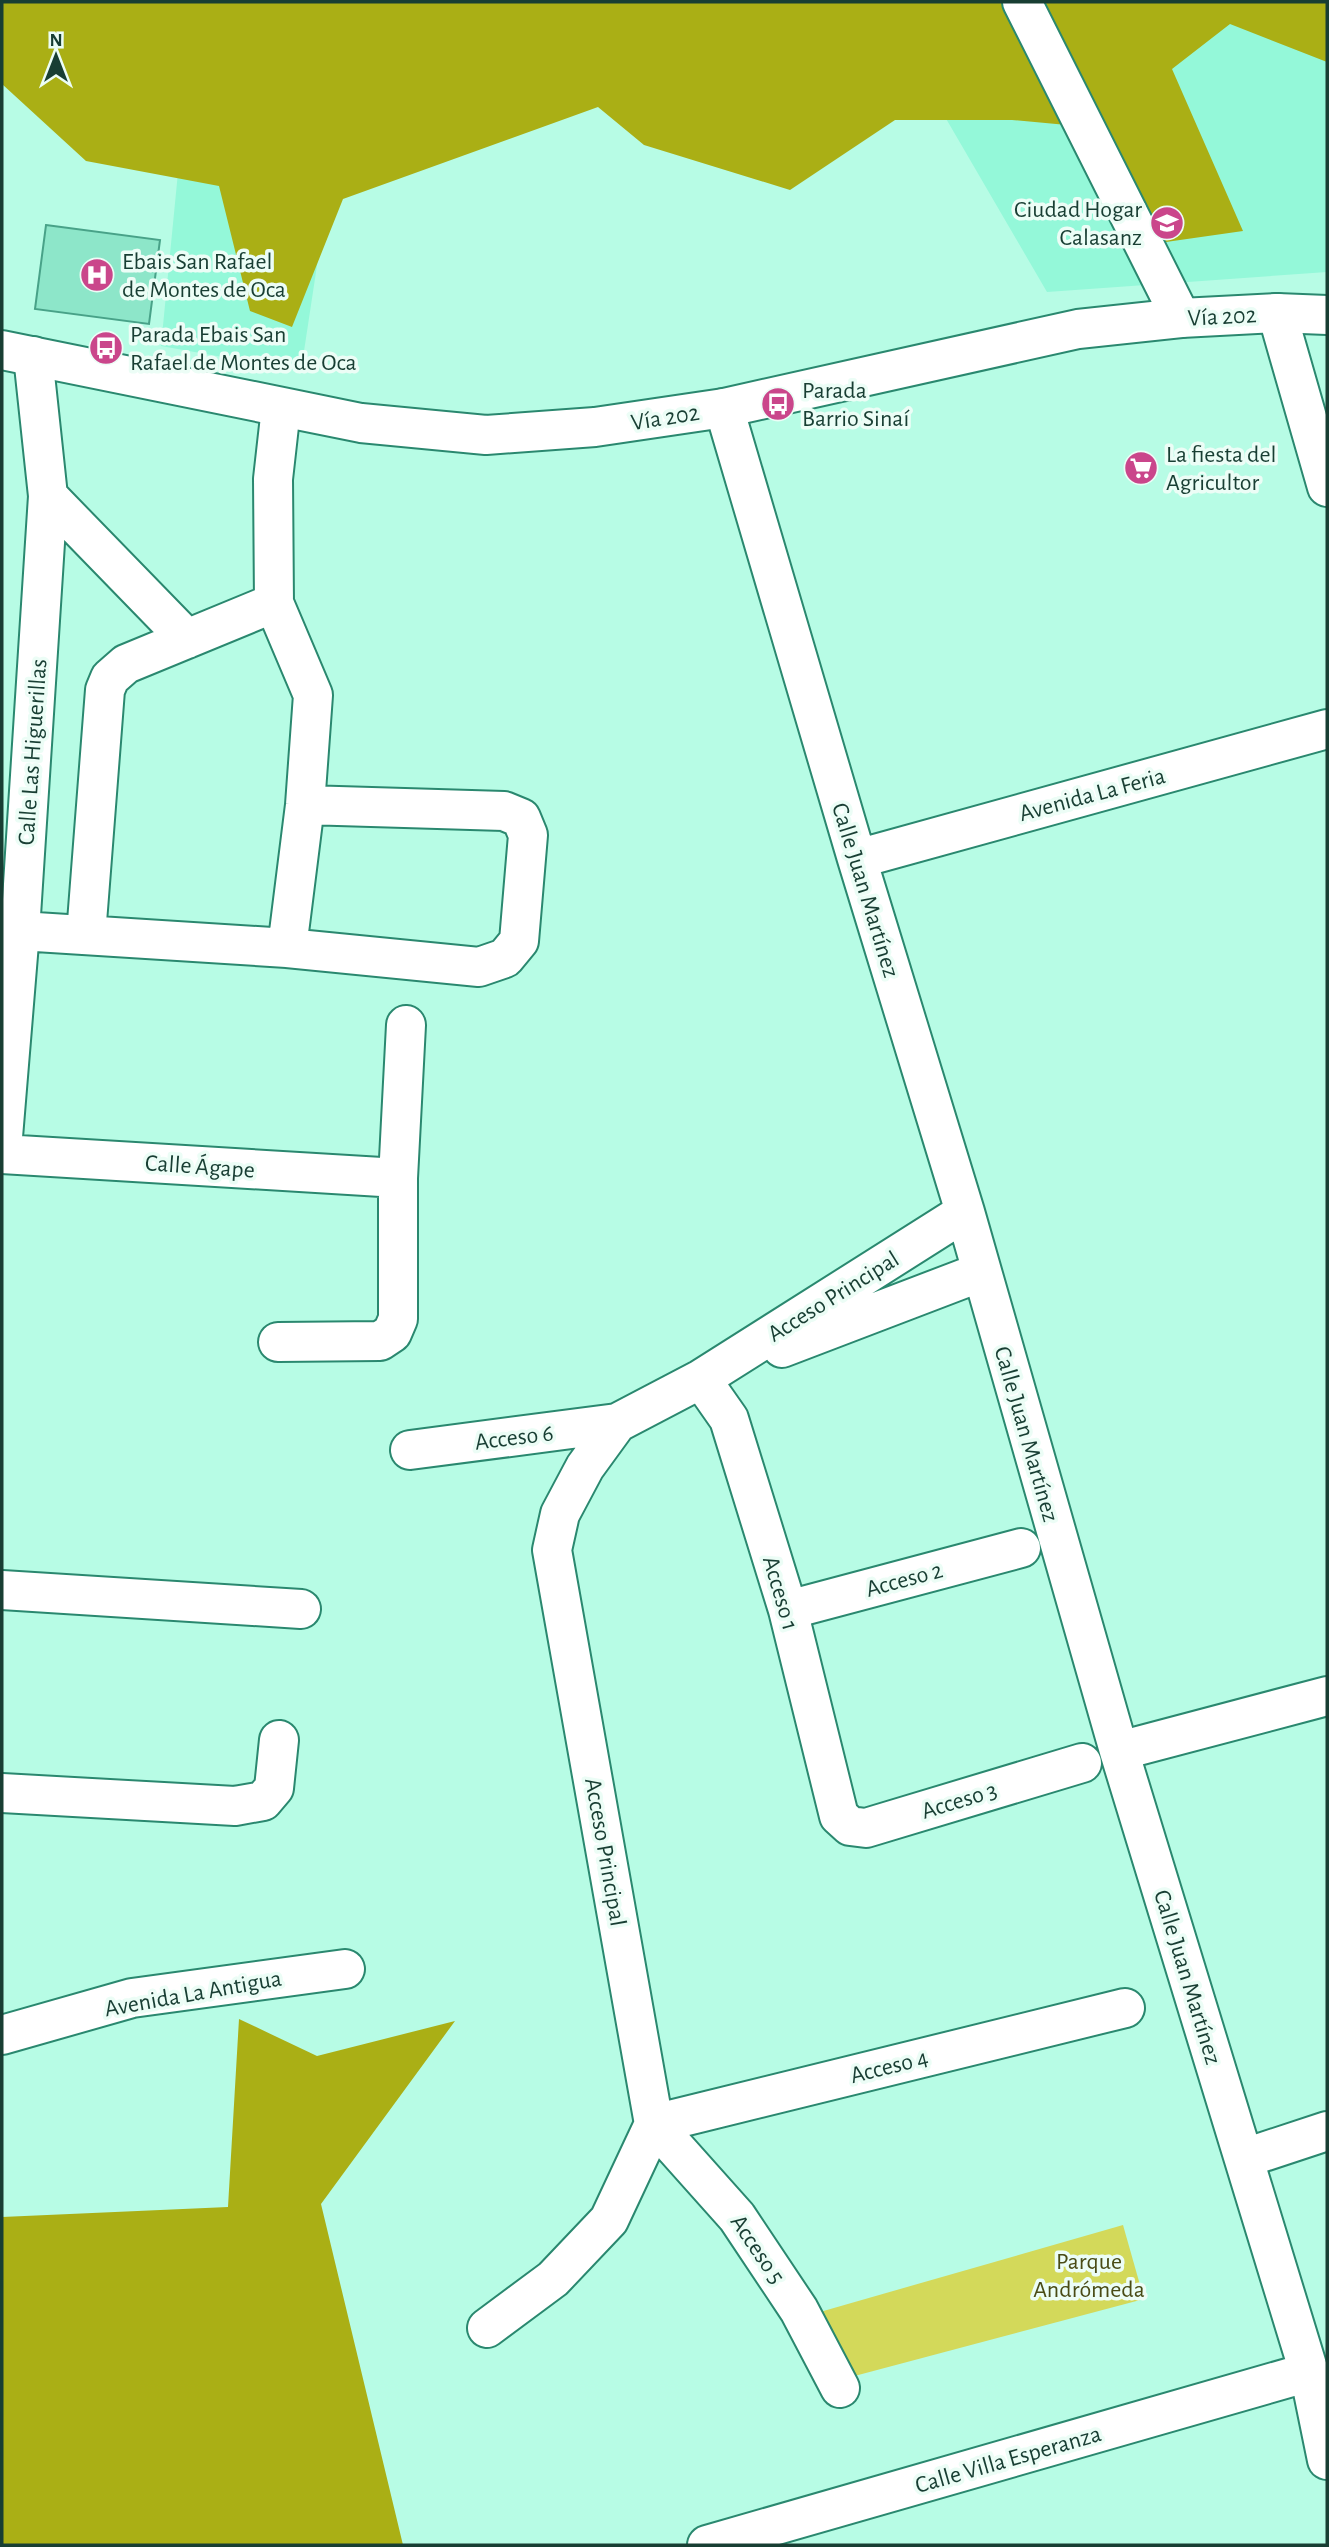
<svg xmlns="http://www.w3.org/2000/svg" width="1329" height="2547" viewBox="0 0 1329 2547" font-family="'Alegreya Sans',sans-serif">
<style>
.built{fill:#94f8d9}
.green{fill:#d3d95a}
.forest{fill:#aaaf15}
.building{fill:#8de6c9;stroke:#48a288;stroke-width:2}
.lines{fill:none;stroke-linecap:round;stroke-linejoin:round}
.minor-casing{stroke:#2a886f;stroke-width:42}
.major-casing{stroke:#2a886f;stroke-width:42}
.minor{stroke:#fff;stroke-width:38}
.major{stroke:#fff;stroke-width:38}
.labels{text-anchor:middle;stroke-width:7;stroke-linejoin:round;paint-order:stroke}
.poi-label{font-size:24px;fill:#183e33;stroke:#ecfdf6;text-anchor:start}
.street-label{font-size:24px;fill:#183e33;stroke:#ecfdf6}
.park-label{font-size:24px;fill:#494b15;stroke:#ecfdf6}
</style>
<rect width="100%" height="100%" fill="#b7fce5"/>
<path class="built" d="M2,2h1325v270l-280,20 -113,-194 -333,-12 -270,87 -30,198 -140,-25 19,-194z"/>
<path class="green" d="M1123,2225l21,74 -297,79 -34,-64z"/>
<path class="forest" d="M2,2h1325v60l-97,-38 -58,45 71,162 -77,11 -67,-114 -87,-8h-117l-105,70 -146,-45 -46,-38 -255,92 -51,128 -42,-16 -31,-125 -133,-25 -84,-77z
M239,2019l78,37 138,-35 -134,183 82,341h-401v-328l226,-10z"/>
<path class="building" d="M46,225l114,15 -11,84 -114,-15z"/>
<g class="lines">
<g class="minor-casing">
<path id="minor" d="M1022,2l159,316
M1277,313l50,174
M724,408l133,451 108,353 154,539 190,621 18,88
M48,496l139,143
M857,859l470,-130
M20,931l267,17 18,-143 8,-110 -39,-92 -1,-124 8,-71
M86,935l19,-245 5,-12 16,-14 148,-61
M287,948l192,19 26,-9 14,-17 9,-106 -7,-17 -17,-7 -199,-6
M2,1149l18,-218 28,-435 -15,-140
M2,1154l396,24
M278,1342l102,-1 12,-8 6,-14v-141l8,-153
M782,1348l199,-76
M701,1379l28,40 59,191 51,206 11,10 16,2 216,-65
M410,1450l207,-27
M2,1590l299,19
M788,1610l233,-62
M1119,1751l208,-55
M2,1793l233,13 28,-5 11,-13 5,-48
M2,2035l130,-37 213,-29
M654,2124l471,-116
M654,2124l83,93 62,93 41,78
M1245,2158l82,-27
M487,2328l66,-49 56,-59 45,-96 -102,-574 8,-36 25,-47 32,-44 84,-44 264,-167
M707,2545l602,-173"/>
</g>
<g class="major-casing">
<path id="major" d="M2,350l359,73 125,12 109,-8 129,-19 354,-79 103,-11 96,-5 50,2"/>
</g>
<use href="#minor" class="minor"/>
<use href="#major" class="major"/>
</g>
<defs>
<g id="university-disc" transform="scale(1.75)"><circle r="9.5" fill="#ca468b" stroke="#ecfdf6"/><path d="M0-5L7-2L0 1L-7-2ZM-4 1L0 2.5L4 1V4Q0 6-4 4Z" fill="#fff"/></g>
<g id="hospital-disc" transform="scale(1.75)"><circle r="9.5" fill="#ca468b" stroke="#ecfdf6"/><path d="M-5-5h3v3.5h4V-5h3V5h-3V1.5h-4V5h-3Z" fill="#fff"/></g>
<g id="bus-disc" transform="scale(1.75)"><circle r="9.5" fill="#ca468b" stroke="#ecfdf6"/><path d="M-5-6H5V4H4V6H2V4H-2V6H-4V4H-5ZM-3.5-4V0h7V-4ZM-3.5 1.2v1.5H-2V1.2ZM2 1.2v1.5H3.5V1.2Z" fill="#fff"/></g>
<g id="supermarket-disc" transform="scale(1.75)"><circle r="9.5" fill="#ca468b" stroke="#ecfdf6"/><path d="M-6-5.5h2.5l.6 2H6L4.5 2H-2.5L-4.4-4H-6ZM-1.5 3.2a1.3 1.3 0 1 0 .1 0ZM3 3.2a1.3 1.3 0 1 0 .1 0Z" fill="#fff"/></g>
</defs>
<g fill-rule="evenodd">
<use href="#university-disc" x="1167" y="223"/>
<use href="#hospital-disc" x="97" y="275"/>
<use href="#bus-disc" x="106" y="348"/>
<use href="#bus-disc" x="778" y="404"/>
<use href="#supermarket-disc" x="1141" y="468"/>
</g>
<g class="labels">
<g class="poi-label">
<text x="1142" y="217" text-anchor="end">Ciudad Hogar<tspan x="1142" dy="28">Calasanz</tspan></text>
<text x="122" y="269">Ebais San Rafael<tspan x="122" dy="28">de Montes de Oca</tspan></text>
<text x="130" y="342">Parada Ebais San<tspan x="130" dy="28">Rafael de Montes de Oca</tspan></text>
<text x="802" y="398">Parada<tspan x="802" dy="28">Barrio Sinaí</tspan></text>
<text x="1166" y="462">La fiesta del<tspan x="1166" dy="28">Agricultor</tspan></text>
</g>
<g class="street-label">
<text transform="translate(1222 316) rotate(-3)" y="8">Vía 202</text>
<text transform="translate(665 417) rotate(-9)" y="8">Vía 202</text>
<text transform="translate(32 752) rotate(-86)" y="8">Calle Las Higuerillas</text>
<text transform="translate(1092 794) rotate(-15)" y="8">Avenida La Feria</text>
<text transform="translate(866 890) rotate(73)" y="8">Calle Juan Martínez</text>
<text transform="translate(200 1166) rotate(4)" y="8">Calle Ágape</text>
<text transform="translate(833 1296) rotate(-32)" y="8">Acceso Principal</text>
<text transform="translate(1027 1434) rotate(74)" y="8">Calle Juan Martínez</text>
<text transform="translate(514 1437) rotate(-7)" y="8">Acceso 6</text>
<text transform="translate(904 1579) rotate(-15)" y="8">Acceso 2</text>
<text transform="translate(781 1593) rotate(74)" y="8">Acceso 1</text>
<text transform="translate(959 1800) rotate(-17)" y="8">Acceso 3</text>
<text transform="translate(606 1852) rotate(80)" y="8">Acceso Principal</text>
<text transform="translate(1188 1977) rotate(73)" y="8">Calle Juan Martínez</text>
<text transform="translate(193 1993) rotate(-10)" y="8">Avenida La Antigua</text>
<text transform="translate(889 2066) rotate(-14)" y="8">Acceso 4</text>
<text transform="translate(758 2249) rotate(56)" y="8">Acceso 5</text>
<text transform="translate(1008 2459) rotate(-16)" y="8">Calle Villa Esperanza</text>
</g>
<g class="park-label">
<text x="1089" y="2269">Parque<tspan x="1089" dy="28">Andrómeda</tspan></text>
</g>
</g>
<rect width="1329" height="2547" fill="none" stroke="#183e33" stroke-width="7"/>
<g transform="translate(56 56)" stroke="#ecfdf6" stroke-width="5" paint-order="stroke">
<path d="M0-5L12 26L0 18L-12 26Z" fill="#183e33"/>
<text y="-10" font-size="19" font-weight="bold" text-anchor="middle" fill="#183e33">N</text>
</g>
</svg>
